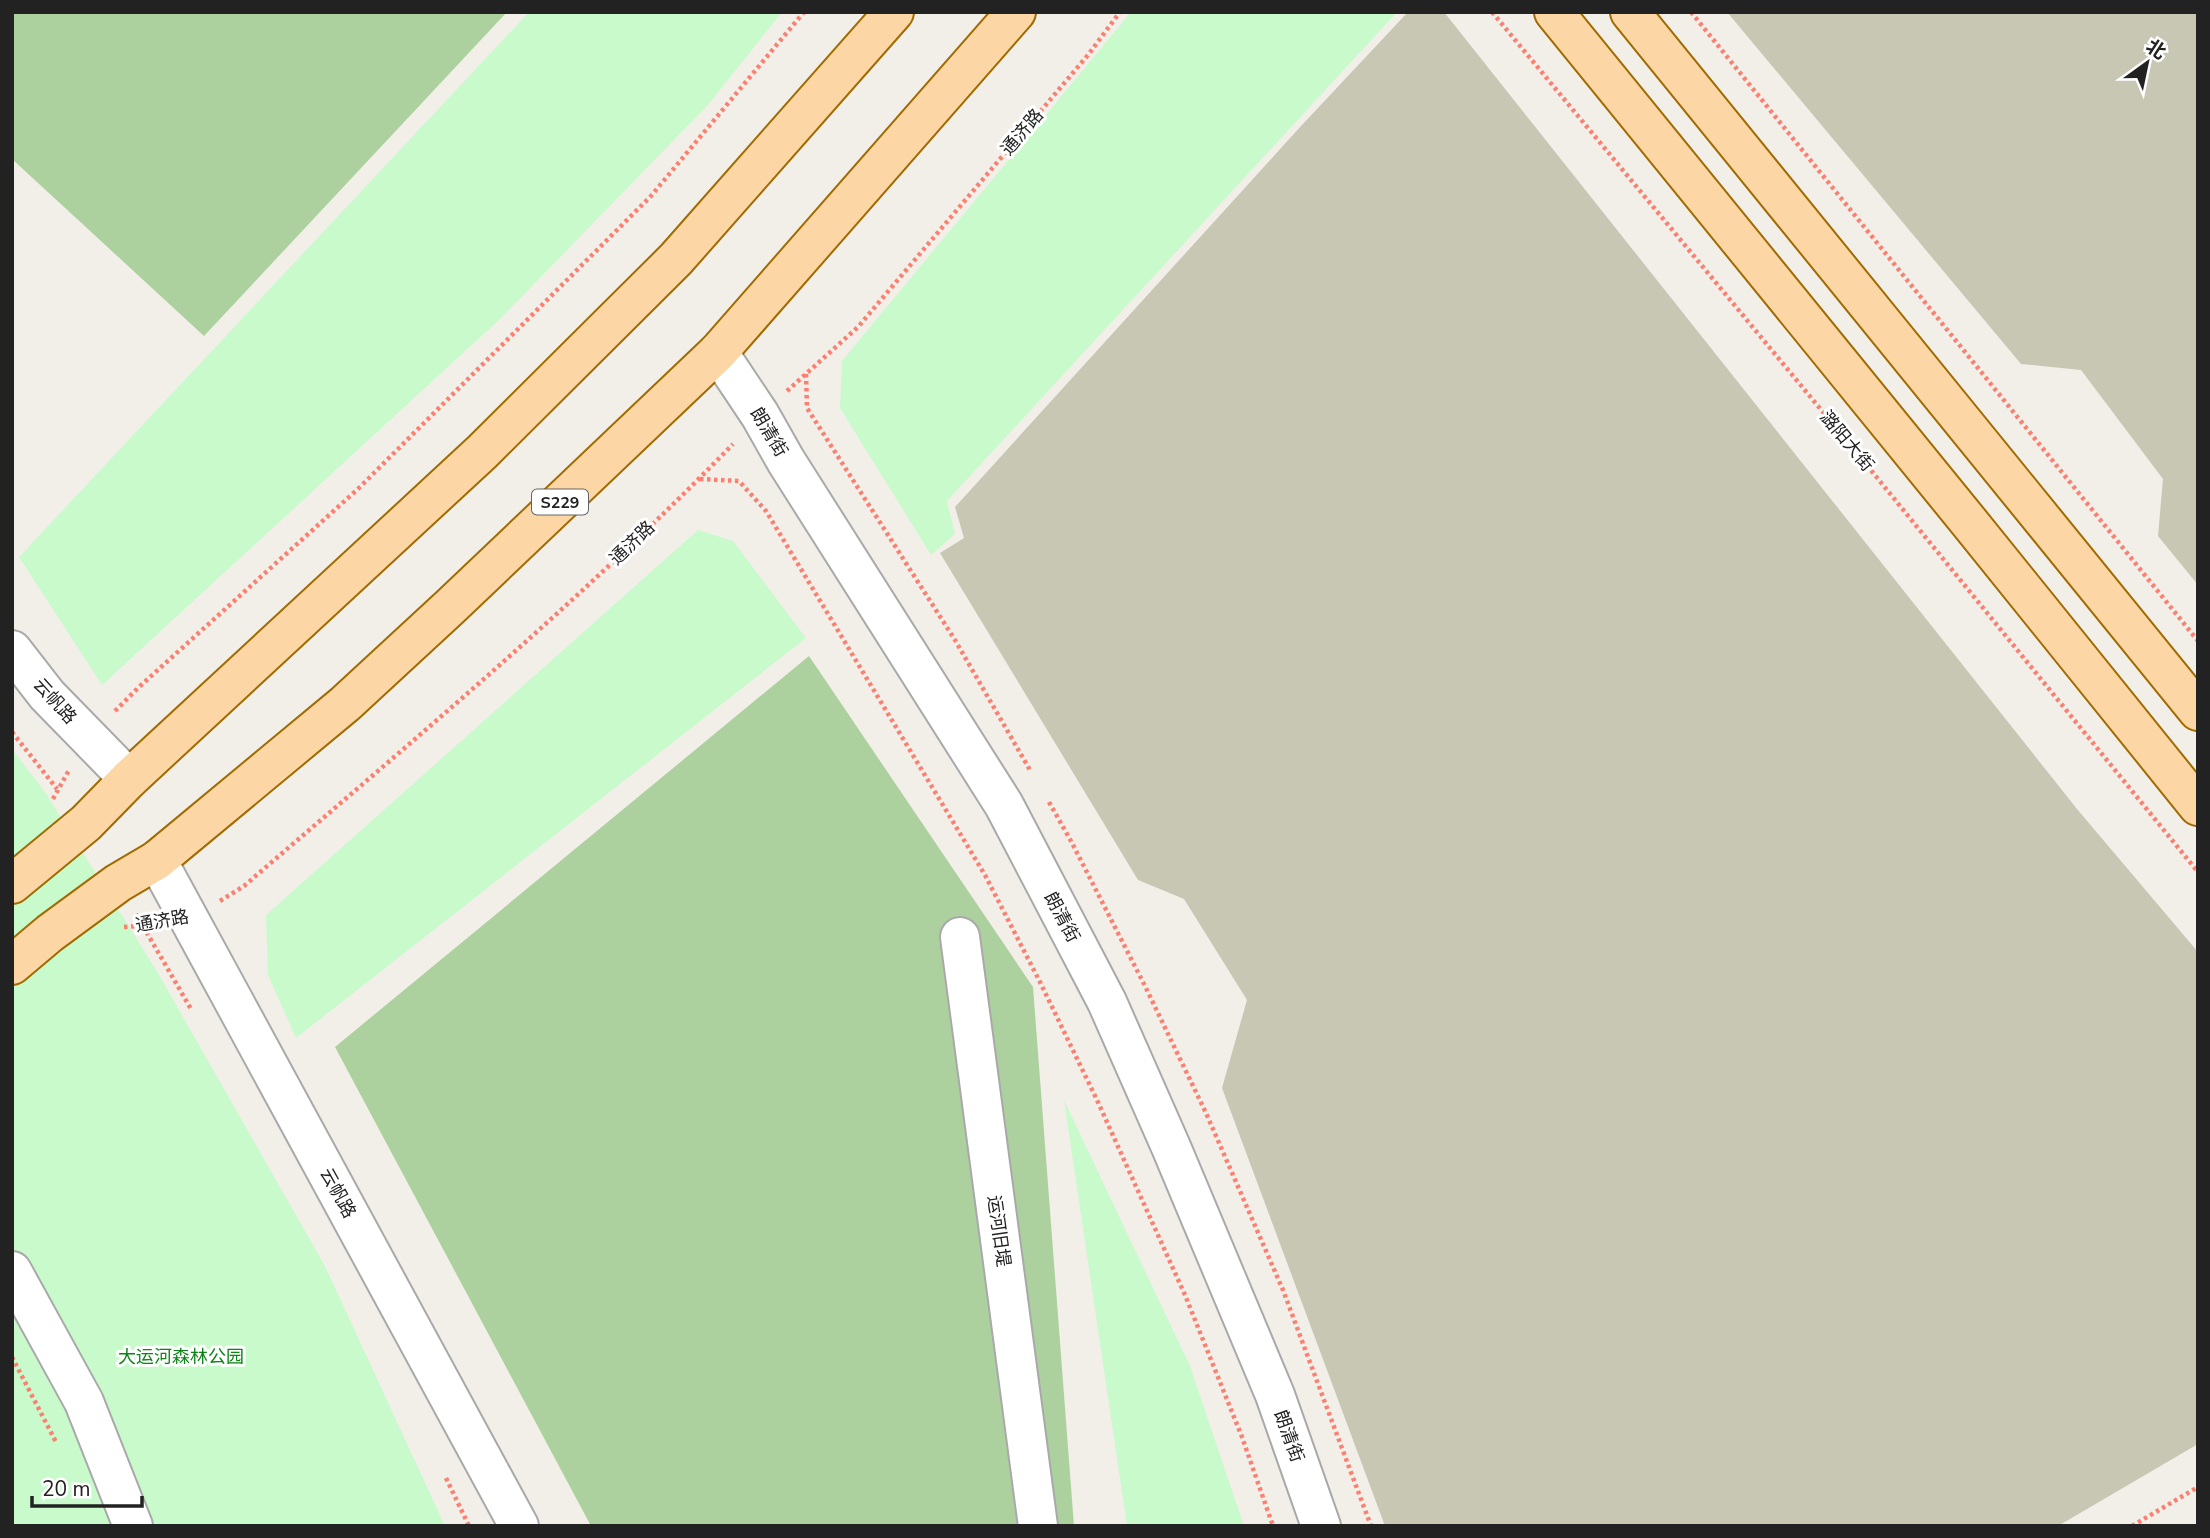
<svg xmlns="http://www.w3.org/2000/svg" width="2210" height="1538" viewBox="0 0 2210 1538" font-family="'Nunito Sans','Noto Sans SC',sans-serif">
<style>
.construction{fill:#c7c7b4}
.forest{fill:#add19e}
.park{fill:#c8facc}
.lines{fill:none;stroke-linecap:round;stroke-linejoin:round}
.minor-casing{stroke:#a9a9a9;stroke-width:42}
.major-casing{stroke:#a06b00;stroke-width:42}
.path{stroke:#fa8072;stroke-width:4.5;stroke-dasharray:3.5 3.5;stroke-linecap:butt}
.minor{stroke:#fff;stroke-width:38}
.major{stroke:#fcd6a4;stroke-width:38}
.labels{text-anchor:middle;stroke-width:6;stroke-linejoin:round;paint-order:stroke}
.shield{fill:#fff;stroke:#646464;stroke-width:2}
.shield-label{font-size:16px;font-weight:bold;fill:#222}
.street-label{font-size:18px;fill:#222;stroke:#fff}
.park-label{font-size:18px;fill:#0c8416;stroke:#fff}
</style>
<rect width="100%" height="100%" fill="#f2efe9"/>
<path class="construction" d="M1408,12h36l633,797 121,143v492l-140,82h-673l-163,-438 25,-88 -63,-101 -46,-19 -198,-327 24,-15 -9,-31 346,-381z
M1727,12h471v573l-40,-49 5,-57 -82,-109 -60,-6z"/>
<path class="forest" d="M12,12h495l-303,324 -192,-177z
M809,656l224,331 41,539h-483l-256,-479z"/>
<path class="park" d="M529,12h253l-75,94 -207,213 -398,366 -83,-128z
M1131,12h266l-450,489 8,33 -24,21 -91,-147 2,-47z
M698,530l35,11 73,97 -510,400 -28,-63 -2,-60z
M12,749l33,43 113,181 167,293 120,260h-433z
M1064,1100l126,266 54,160h-117z"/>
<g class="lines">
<g class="minor-casing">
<path id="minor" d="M718,352l42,63 26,46 218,344 103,197 64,145 104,248 46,131
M12,650l35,45 82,84
M157,860l362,666
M960,937l78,589
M12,1271l72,131 49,124"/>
</g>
<g class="major-casing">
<path id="major" d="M1554,12l415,510 229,284
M1630,12l568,699
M12,884l74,-61 43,-44 353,-327 194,-193 218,-247
M12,965l38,-32 68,-50 39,-23 188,-156 105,-97 268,-255 298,-340"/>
</g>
<path class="path" d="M1492,12l369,446 337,414
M1691,12l507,629
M806,374l1,34 148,232 75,130
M787,391l71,-64 230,-272 32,-43
M700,479l39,2 27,30 219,364 55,107 57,118 88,195 57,142 31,89
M115,711l24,-24 220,-199 292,-292 153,-184
M12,732l45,57
M53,799l16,-29
M1049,802l22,39 74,145 61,127 77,177 88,236
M220,901l24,-15c167,-144 336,-284 489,-442
M136,914l55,95
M124,927l26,-2
M12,1357l45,87
M446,1478l23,48
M2132,1526l66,-39"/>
<use href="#minor" class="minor"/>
<use href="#major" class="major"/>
</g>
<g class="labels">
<rect class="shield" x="532" y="489.5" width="56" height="25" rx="5"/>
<g class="shield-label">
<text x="560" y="508">S229</text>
</g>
<g class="street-label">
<text transform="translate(1022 132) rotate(-50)" y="6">通济路</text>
<text transform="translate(769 432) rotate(59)" y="6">朗清街</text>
<text transform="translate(1847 441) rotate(50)" y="6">潞阳大街</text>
<text transform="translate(632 543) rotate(-44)" y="6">通济路</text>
<text transform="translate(55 701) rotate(48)" y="6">云帆路</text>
<text transform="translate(1062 917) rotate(62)" y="6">朗清街</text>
<text transform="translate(162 921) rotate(-10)" y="6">通济路</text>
<text transform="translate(338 1193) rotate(61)" y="6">云帆路</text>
<text transform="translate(999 1231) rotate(82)" y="6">运河旧堤</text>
<text transform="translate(1289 1436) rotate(70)" y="6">朗清街</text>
</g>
<g class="park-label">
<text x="181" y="1363">大运河森林公园</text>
</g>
</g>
<rect width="2210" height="1538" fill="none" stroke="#222222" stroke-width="28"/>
<g transform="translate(2147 63) rotate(33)" stroke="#ffffff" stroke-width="5" paint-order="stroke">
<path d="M0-5L12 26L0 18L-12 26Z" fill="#222222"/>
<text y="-10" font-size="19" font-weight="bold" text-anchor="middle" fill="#222222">北</text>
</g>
<path d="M32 1496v10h110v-10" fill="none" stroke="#222222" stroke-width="3.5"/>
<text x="42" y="1496" font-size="21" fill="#222222" stroke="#ffffff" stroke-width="5" paint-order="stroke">20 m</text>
</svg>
